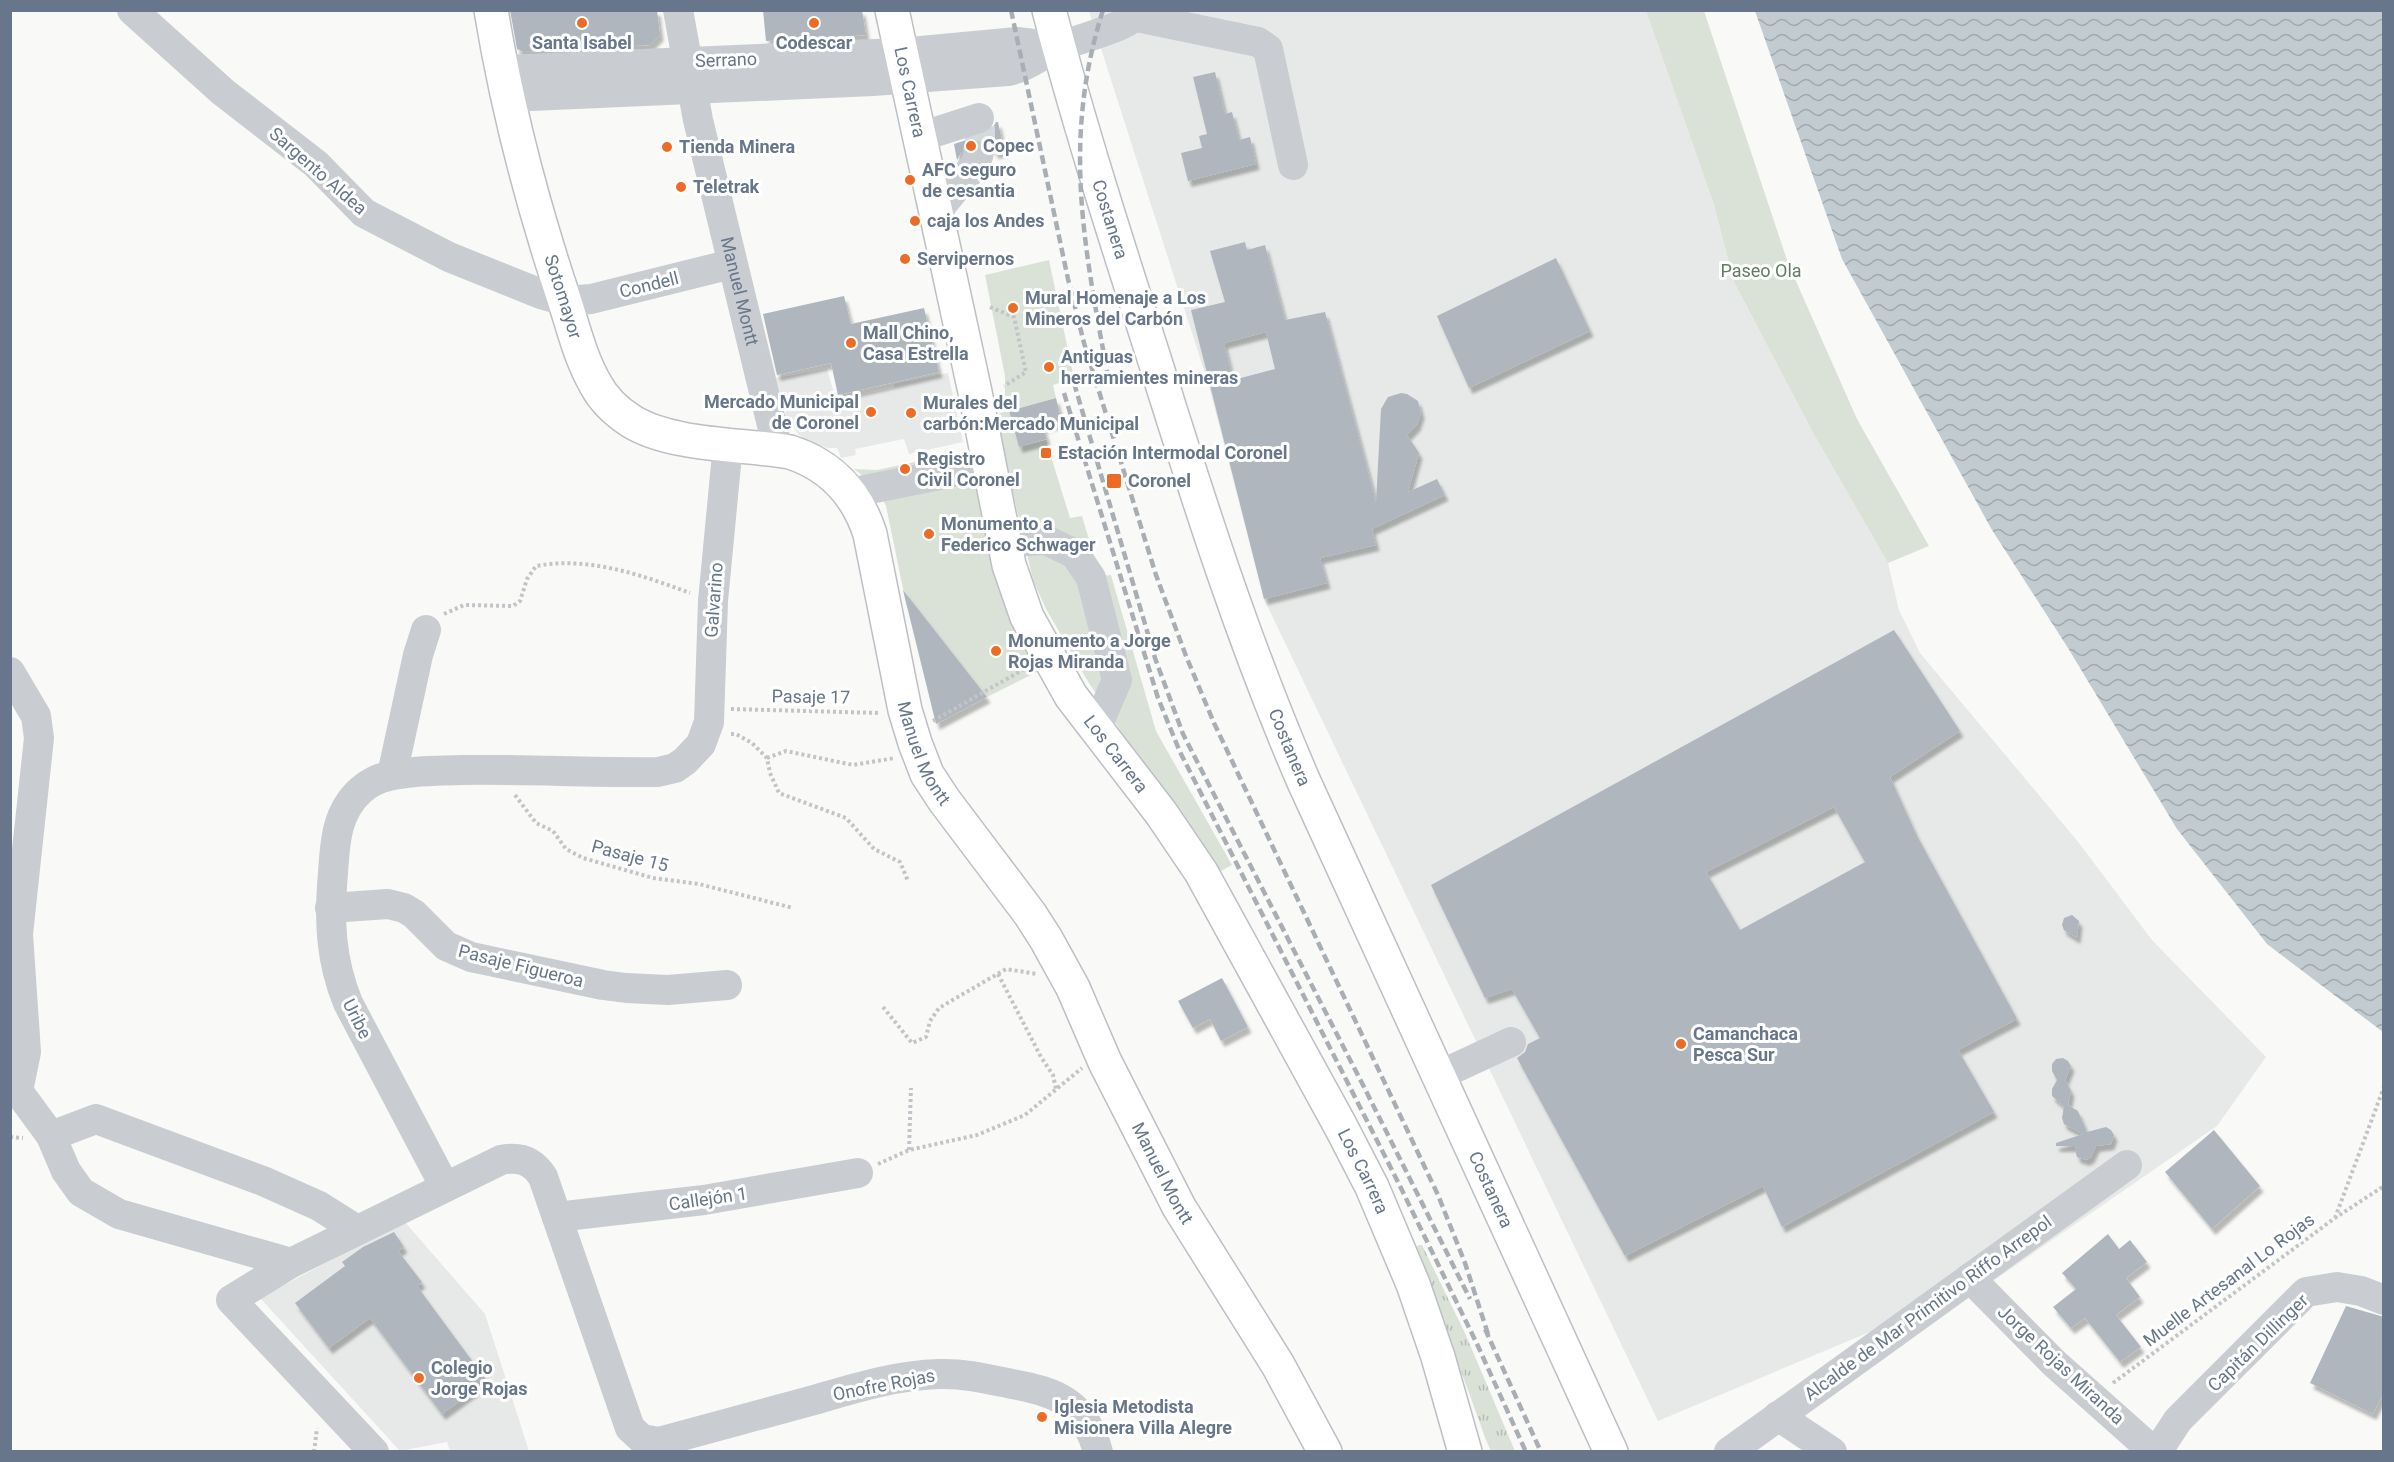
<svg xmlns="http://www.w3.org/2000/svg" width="2394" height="1462" viewBox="0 0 2394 1462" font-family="Roboto,sans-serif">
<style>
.built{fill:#e7e9e8}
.grass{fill:url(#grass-tufts)}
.park{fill:#dae2d8}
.water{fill:url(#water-waves)}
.building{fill:#afb6be;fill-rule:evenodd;filter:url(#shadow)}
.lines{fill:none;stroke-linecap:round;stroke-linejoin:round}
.minor-tunnel{stroke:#d4d9dc;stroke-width:30;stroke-dasharray:30 15;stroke-linecap:butt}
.major-casing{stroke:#bcbfc4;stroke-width:36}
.path{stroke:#c3c4c7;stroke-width:4;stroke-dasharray:3 3;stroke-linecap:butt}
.minor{stroke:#c9ccd0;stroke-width:30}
.major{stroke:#fff;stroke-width:33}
.rail{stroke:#a9aeb5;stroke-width:4.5;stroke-dasharray:9 4.5;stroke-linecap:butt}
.poi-dot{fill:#ec6c25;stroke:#fff;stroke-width:2}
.labels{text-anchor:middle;stroke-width:6;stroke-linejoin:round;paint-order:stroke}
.poi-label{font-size:18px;font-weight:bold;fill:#67768a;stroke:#fff;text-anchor:start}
.street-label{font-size:18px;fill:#67768a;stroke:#fff}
.park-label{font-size:18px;fill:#647a62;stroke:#fff}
</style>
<defs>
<pattern id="grass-tufts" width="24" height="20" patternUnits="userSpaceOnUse" patternTransform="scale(1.5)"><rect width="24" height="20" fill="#dae2d8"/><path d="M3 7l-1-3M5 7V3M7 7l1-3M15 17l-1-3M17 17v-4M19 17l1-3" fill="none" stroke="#b5bcb5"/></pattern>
<pattern id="water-waves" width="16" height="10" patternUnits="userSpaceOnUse" patternTransform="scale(1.5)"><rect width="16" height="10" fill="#c2cbd0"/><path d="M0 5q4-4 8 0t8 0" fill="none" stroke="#a1a9af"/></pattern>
<filter id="shadow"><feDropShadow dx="3.5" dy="6" stdDeviation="1.5" flood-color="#0004"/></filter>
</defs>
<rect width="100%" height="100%" fill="#f9faf7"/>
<path class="built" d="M1089,11h557l68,194 20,77 79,151 75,130 11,47 21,43 159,190 73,97 114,117 -49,69 -221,153 -338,142 -394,-822 -55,-213z
M827,369l9,31 58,-12v-4l54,-11 15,69 -54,12 -5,-15 -49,10 1,6 -15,3 -4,-10h-10l-20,-7 -9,-7 -13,-19 1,-6 6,-2 -2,-10 -9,1 -5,-20z
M404,1221l81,93 44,137h-79l-3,-9 -47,9 -140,-153z"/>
<path class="grass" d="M1419,1245h3l43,88 50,118h-24l-5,-11 -70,-193z"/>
<path class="park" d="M1646,11h58l84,252 69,156 72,127 -41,17 -75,-130 -79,-151 -20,-77z
M1049,260l25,118 -21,7 3,13 -47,13 10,35 27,-6 24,78 12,-2 18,60 11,-1 45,156 76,134 -11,6 -93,-129 -41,-62 -41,-71 -13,-29 -38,-165 14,-5 -4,-11v-23l-20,-101z
M981,448l68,218 -62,31 -68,-86 -12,-3 -21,-102 -10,-20 -22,-17 23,1z"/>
<path class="water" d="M1755,11h628v1021l-116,-88 -90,-115 -109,-181 -76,-118 -150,-271z"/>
<path class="building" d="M510,10h147l3,25 -10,10 -126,7 -7,-3z
M763,10h99l4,25 -100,6z
M1215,72l10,42 7,-2 7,28 11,-3 6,27 -68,17 -7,-28 21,-5 -3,-12 8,-2 -14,-57z
M996,122h2l6,29 -9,2 -5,-9 -6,-4 -9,-1 -9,5 -9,16 -3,-16 31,-10 7,-5z
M1245,242l2,8 18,-5 20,75 40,-8 51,190 5,-93 7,-12 13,-4 6,1 11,7 3,12 -4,12 -10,10 12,18 -11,39 29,-13 8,16 -73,34 4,16 -56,13 7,25 -63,16 -73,-289 34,-8 -15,-51zM1266,332l9,37 -42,11 -9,-37z
M1556,258l34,73 -121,57 -32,-72z
M844,296l7,28 73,-16 15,64 -101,23 -7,-32 -54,12 -14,-61z
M1056,398l6,24 -19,5 4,12 -28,8 -10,-36z
M903,590l84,107 -51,27z
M1894,630l66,101 -70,46 26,57 101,185 -59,31 36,62 -212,115 -19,-41 -138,70 -108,-198 8,-6 3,-8 12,-6 -28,-49 -27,9 -54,-113zM1834,807l31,55 -125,68 -34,-58z
M2072,915l7,6 -2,17 -13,-8 -2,-5 2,-7z
M1222,978l26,49 -27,14 -11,-22 -17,9 -15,-27z
M2063,1058l5,3 3,5 -6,14 6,11 -3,14 10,6 9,21 19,-5 5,3 3,5 -3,9 -15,2 -5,11 -5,3 -9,-3 -2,-7 1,-4h-20v-3l27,-9 -19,-10 -2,-6 2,-12 -12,-10v-7l5,-9 -5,-9v-7l4,-5z
M2214,1130l46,56 -48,43 -47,-57z
M394,1232l10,15 -6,4 24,31 -5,4 70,95 -45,33 -72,-96 -41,30 -34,-45 50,-37 -3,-4 21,-15z
M2108,1234l11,15 11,-9 17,22 -21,16 14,19 -24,18 25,32 -21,15 -35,-44 -14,10 -18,-21 23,-18 -14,-16z
M2346,1306l38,11v75l-11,22 -63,-31z"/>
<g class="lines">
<path class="minor-tunnel" d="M978,156l2,-6v-25"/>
<g class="major-casing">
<g id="major">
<path id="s2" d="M491,10c16,97 41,193 72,286 10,30 17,62 33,89 8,15 21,27 35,36 40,25 111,23 159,31 40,13 67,41 80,82l35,176 10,33 12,31 17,26 86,114 16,25 27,49 32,74 74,145 99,158 47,87"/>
<path id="s3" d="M892,10l83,382 34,173 18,52 44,79 90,117 40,59 140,255 31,60 41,97 25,73 27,95"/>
<path id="s4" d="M1049,10c31,118 68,233 105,348 45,144 90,286 150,424l307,670"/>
</g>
</g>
<path class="path" d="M990,307l24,10 12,55 -22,14
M444,614l20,-9 49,1 7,-5 7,-22 9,-13c52,-10 106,9 154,27
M731,709l149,4
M933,721l93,-53
M731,734h5l16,9 15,15 3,15 9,20 67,25 28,31 26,13 8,19
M767,758l19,-7 67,14 42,-7
M515,795l21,28 17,8 13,18 17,9 70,20 46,6 94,24
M998,974l43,83 12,18 3,14
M883,1007l29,36 14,-6 4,-16 9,-13 67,-39 31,5
M10,1137l13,1
M909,1150l2,-62
M878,1164l31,-14 68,-15 48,-20 57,-47
M2335,1218l49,-131
M2113,1383l222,-165 49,-32
M314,1452l3,-24"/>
<g class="minor">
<path d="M132,10l91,82 93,72 48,49 85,44 92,37 24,7 26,-2 141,-35"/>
<path id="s1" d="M678,10l20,110 80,330"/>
<path d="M1137,17l121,25 10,7 25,116"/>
<path d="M501,70l399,-17 117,-11 42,5"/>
<path d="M508,97l365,-16 135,-10c20,-4 33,-17 51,-24 19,-9 72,-19 81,-37"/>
<path d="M920,137l59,-19"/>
<path d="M936,212l39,-47 3,-9"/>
<path d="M850,493l139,-28"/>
<path d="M1004,542l42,-2 29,14 16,24 26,102 -21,49"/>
<path d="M10,672l26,44 3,22 -21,196 8,118 -8,39 33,45 15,35 15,21 38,22 172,49"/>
<path d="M392,775l26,-120 8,-25"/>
<path d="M330,908l58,-4 16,4 10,6 32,32 25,11 132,28 23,3 42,2 59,-5"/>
<path d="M1438,1076l73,-34"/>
<path d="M51,1136l45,-17 167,62 56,25 38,24"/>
<path d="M445,1187l-97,-184c-18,-44 -19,-84 -15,-130 2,-30 3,-61 28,-83 8,-7 18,-12 28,-14 24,-6 49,-5 73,-6 65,-1 130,3 196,2l17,-4 10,-7 16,-17 8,-22 4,-121 15,-157"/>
<path d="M557,1217l147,-17 154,-27"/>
<path d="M1970,1278l84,85 100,89"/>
<path d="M1778,1416l54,36"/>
<path d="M374,1452l-143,-152 60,-37 210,-103c19,-4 32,1 42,17l87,251 12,11 17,3c52,-14 103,-28 155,-42 41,-12 83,-25 125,-26 25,-1 49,5 73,10 45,8 73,19 86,68"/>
<path d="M1729,1452l398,-287"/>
<path d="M2157,1452l21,-32 128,-128 31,-5 24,4 23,9"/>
</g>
<use href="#major" class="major"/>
<path class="rail" d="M1011,10l57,269 16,64 72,232 30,81 28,67 224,472 27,68 23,71
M1103,10c-42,133 -18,240 6,372
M1074,383l81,275 28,76 182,355 105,210
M1064,393l94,305 22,54 218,430 79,162 49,108
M1485,1329l56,123"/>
</g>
<g class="poi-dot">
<circle cx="582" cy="23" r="6"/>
<circle cx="814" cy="23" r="6"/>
<circle cx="971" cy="146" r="6"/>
<circle cx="667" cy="147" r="6"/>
<circle cx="910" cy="180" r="6"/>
<circle cx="681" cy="187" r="6"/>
<circle cx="915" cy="221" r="6"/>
<circle cx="905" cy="259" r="6"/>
<circle cx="1013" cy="308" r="6"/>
<circle cx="851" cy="343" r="6"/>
<circle cx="1049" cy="367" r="6"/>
<circle cx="871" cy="412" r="6"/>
<circle cx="911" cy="413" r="6"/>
<rect x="1040" y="447" width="12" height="12" rx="3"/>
<circle cx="905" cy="469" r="6"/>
<rect x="1106" y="473" width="16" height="16" rx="3"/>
<circle cx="929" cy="534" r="6"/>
<circle cx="996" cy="651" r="6"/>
<circle cx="1681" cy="1044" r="6"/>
<circle cx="419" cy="1378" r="6"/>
<circle cx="1042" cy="1417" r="6"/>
</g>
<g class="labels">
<g class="poi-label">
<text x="582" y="49" text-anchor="middle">Santa Isabel</text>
<text x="814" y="49" text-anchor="middle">Codescar</text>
<text x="983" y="152">Copec</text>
<text x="679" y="153">Tienda Minera</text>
<text x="922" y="176">AFC seguro<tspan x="922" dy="21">de cesantia</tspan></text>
<text x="693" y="193">Teletrak</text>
<text x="927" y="227">caja los Andes</text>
<text x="917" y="265">Servipernos</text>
<text x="1025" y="304">Mural Homenaje a Los<tspan x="1025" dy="21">Mineros del Carbón</tspan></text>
<text x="863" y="339">Mall Chino,<tspan x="863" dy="21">Casa Estrella</tspan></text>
<text x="1061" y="363">Antiguas<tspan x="1061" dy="21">herramientes mineras</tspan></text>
<text x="859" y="408" text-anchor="end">Mercado Municipal<tspan x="859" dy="21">de Coronel</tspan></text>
<text x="923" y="409">Murales del<tspan x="923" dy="21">carbón:Mercado Municipal</tspan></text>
<text x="1058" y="459">Estación Intermodal Coronel</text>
<text x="917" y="465">Registro<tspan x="917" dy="21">Civil Coronel</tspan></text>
<text x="1128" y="487">Coronel</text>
<text x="941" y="530">Monumento a<tspan x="941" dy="21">Federico Schwager</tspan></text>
<text x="1008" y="647">Monumento a Jorge<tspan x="1008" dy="21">Rojas Miranda</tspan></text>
<text x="1693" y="1040">Camanchaca<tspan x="1693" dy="21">Pesca Sur</tspan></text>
<text x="431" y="1374">Colegio<tspan x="431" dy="21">Jorge Rojas</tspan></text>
<text x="1054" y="1413">Iglesia Metodista<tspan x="1054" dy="21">Misionera Villa Alegre</tspan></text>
</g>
<g class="street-label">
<text transform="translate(726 60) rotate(-2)" y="6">Serrano</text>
<text dy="6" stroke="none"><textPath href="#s3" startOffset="84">Los Carrera</textPath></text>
<text transform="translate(318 171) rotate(41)" y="6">Sargento Aldea</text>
<text dy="6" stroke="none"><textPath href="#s4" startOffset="218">Costanera</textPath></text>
<text transform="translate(649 285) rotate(-14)" y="6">Condell</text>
<text dy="6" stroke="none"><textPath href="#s1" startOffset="288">Manuel Montt</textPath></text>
<text dy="6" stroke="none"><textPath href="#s2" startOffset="296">Sotomayor</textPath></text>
<text transform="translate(714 600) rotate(-86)" y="6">Galvarino</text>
<text transform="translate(811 697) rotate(1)" y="6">Pasaje 17</text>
<text dy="6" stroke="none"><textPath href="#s4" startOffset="776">Costanera</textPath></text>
<text dy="6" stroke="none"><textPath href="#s2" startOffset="950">Manuel Montt</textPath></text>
<text dy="6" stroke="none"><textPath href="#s3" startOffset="786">Los Carrera</textPath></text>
<text transform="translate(630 856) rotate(15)" y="6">Pasaje 15</text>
<text transform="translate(521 966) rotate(14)" y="6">Pasaje Figueroa</text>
<text transform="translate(357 1019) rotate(63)" y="6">Uribe</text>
<text dy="6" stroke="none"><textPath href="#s3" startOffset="1272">Los Carrera</textPath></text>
<text dy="6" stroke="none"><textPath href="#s2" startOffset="1436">Manuel Montt</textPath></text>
<text dy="6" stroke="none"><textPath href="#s4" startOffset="1262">Costanera</textPath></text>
<text transform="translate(708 1199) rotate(-8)" y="6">Callejón 1</text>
<text transform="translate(2229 1280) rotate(-37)" y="6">Muelle Artesanal Lo Rojas</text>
<text transform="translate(1928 1308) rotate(-36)" y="6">Alcalde de Mar Primitivo Riffo Arrepol</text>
<text transform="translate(2258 1343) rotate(-44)" y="6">Capitán Dillinger</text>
<text transform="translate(2061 1365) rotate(43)" y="6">Jorge Rojas Miranda</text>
<text transform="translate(884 1385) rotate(-11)" y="6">Onofre Rojas</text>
</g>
<g class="park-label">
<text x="1761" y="277">Paseo Ola</text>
</g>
</g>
<rect width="2394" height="1462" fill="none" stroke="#67768a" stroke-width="24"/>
</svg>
